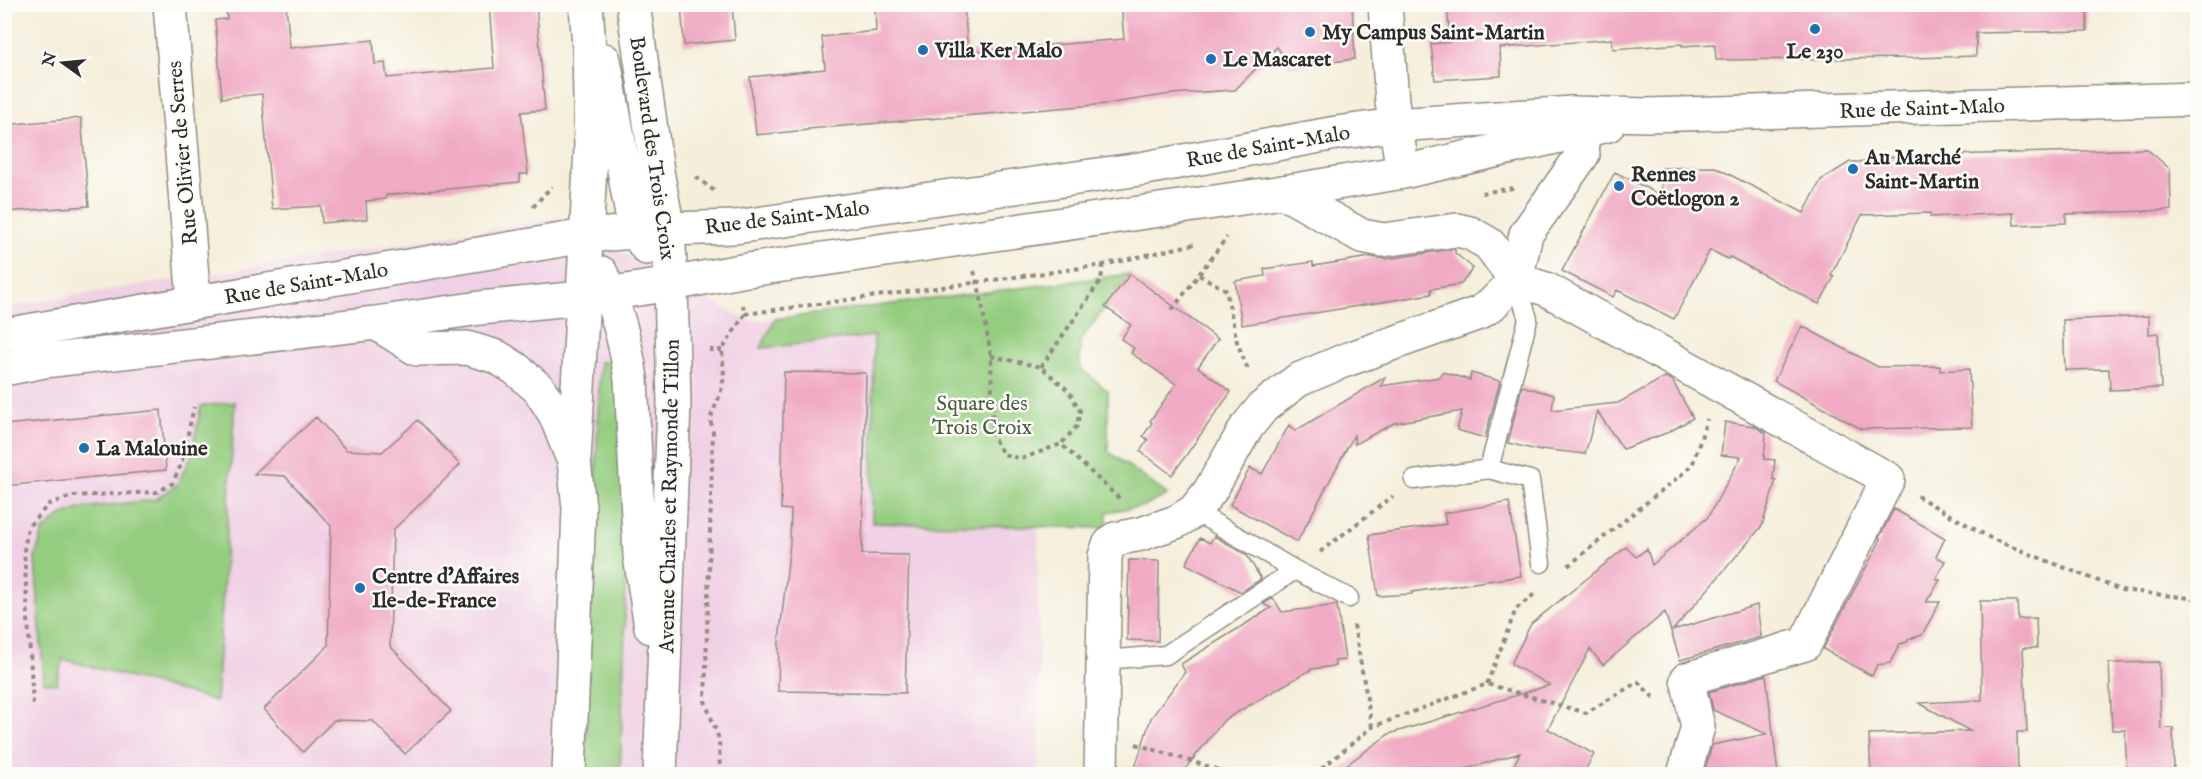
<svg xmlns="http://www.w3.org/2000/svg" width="2202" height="779" viewBox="0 0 2202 779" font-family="'IM FELL English',serif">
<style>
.built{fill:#f0d0e4}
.green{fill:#95cd80;stroke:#607c56;stroke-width:1.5}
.building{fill:#f0aac4}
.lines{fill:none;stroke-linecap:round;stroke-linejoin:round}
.lane-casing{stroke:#908c82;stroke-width:21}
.street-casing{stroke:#908c82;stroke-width:36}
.primary-casing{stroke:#908c82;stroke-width:36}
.path{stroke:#908c82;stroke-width:4;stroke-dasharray:4.5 4.5;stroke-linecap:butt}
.lane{stroke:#fff;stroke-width:18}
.street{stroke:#fff;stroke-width:33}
.primary{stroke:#fff;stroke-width:33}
.poi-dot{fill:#1f6fb2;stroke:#fdfcf7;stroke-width:2}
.labels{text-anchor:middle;stroke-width:5;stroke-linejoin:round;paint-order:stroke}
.poi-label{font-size:21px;font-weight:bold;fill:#2b2b2b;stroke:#fdfcf7;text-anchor:start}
.street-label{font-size:21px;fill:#2b2b2b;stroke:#fdfcf7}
.park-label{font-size:21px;fill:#4b5c44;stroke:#fdfcf7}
</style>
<rect width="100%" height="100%" fill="#fdfcf7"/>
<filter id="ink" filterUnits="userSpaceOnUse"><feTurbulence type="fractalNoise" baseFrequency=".0167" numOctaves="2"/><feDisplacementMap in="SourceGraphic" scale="12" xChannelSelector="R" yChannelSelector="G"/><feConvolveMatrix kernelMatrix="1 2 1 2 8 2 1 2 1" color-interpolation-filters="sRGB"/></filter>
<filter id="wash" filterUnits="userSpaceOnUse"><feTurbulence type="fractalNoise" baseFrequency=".008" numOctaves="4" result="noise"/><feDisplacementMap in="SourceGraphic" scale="24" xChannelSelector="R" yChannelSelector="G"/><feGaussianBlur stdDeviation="1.35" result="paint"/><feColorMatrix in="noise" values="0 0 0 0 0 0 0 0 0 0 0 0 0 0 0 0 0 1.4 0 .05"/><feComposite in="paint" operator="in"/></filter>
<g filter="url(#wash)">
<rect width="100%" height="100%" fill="#f4eeda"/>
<path class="built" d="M559,218l189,103 27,-2 -14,29 113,-12 -2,187 166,4 1,247h-1034v-467z"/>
<path class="green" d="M1130,274l-50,67v27l28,23v60l60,44 -24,11 -37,6v16l-235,-5 2,-187 -113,12 14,-29z
M600,362h18l7,151v114l-5,147h-35z
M235,402l-19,299 -153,-42 -7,25 -12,-2 -9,-124 8,-27 16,-14 23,-9 72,-8 22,-14 15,-29 10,-51z"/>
<g id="blocks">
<path class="building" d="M226,4h60l4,44 83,-8 2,24 10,-1 2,15 107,-10 -5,-64h47l9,106 -24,2 7,62h-8v8l-134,13v4l-20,2 1,18 -45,4 -1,-17 -49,3 -10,-115 -40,4 -7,-78 12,-1z
M681,4h51l3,36 -51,5z
M916,4h48l4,48 156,-13 -3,-35h231l3,55 -64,8 -14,-20 -42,43 -64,4 -65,10 -298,25v1l-52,5 -6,-58 75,-8 -3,-32 54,-6 -1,-23z
M1447,4h640v27l-111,2v23l-61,2 -199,2 -1,-16 -33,2v-2l-69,5 -1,-10 -112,9 1,28 -66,4 -4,-36 19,-2z
M81,118l8,88 -85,6v-87z
M2147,149l23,20 1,41 -105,4v9l-52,2 -1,-12 -83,4v-4l-68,2 -31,60 3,2 -15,27 -89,-47 -2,2 -18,-9 -36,69 -57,-29 -4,7 -51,-26 53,-99 47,24 -1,-28 54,-1 89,46 17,-33 29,-18h31v-5z
M1455,249v4l18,15 -12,16 -30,5v5l-189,31 -7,-44 30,-5 -1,-7 49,-7v4l57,-9 16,2z
M1130,274l88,65 -20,28 33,25 -59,83 -32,-24 8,-11 -5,-4 9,-13 -2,-2 26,-37 -45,-31 3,-5 -13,-9 10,-14 -26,-18z
M2149,316v18l9,-1 3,55 -51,2 -1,-21 -44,1 -2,-50z
M1802,326l76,41 62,-1v5l29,-2 3,58 -111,2 -87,-48z
M784,372l82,1 -4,181 47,1 -4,138 -127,-2 1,-49 11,-99 1,-33 -10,-1z
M1442,372l28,8 1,-7 29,8 -15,57 -28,-8 5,-19 -68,12 -39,21 -1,-9 -57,107 -67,-37 20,-37 12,6 27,-49 6,6 90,-54 -4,9 59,-9z
M1665,377l7,3 21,38 -24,14 -46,17 -26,-38 -12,43 -44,-5v2l-33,-8 14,-57 32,9 -2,15 66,-7z
M161,410l5,60 -162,16v-61z
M316,417l30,33 36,2 36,-32 42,45 -67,65 -3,116 61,65 -46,43 -32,-33 -39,-1 -31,32 -39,-43 64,-63 3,-120 -46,-50 -31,-2z
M1725,422l29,4 12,7 -2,26 11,1 -2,19 3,1 -14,46 -89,104 84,-25 4,32 -81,23 -15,-48 -62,53 -13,-16 -42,80 46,25 -11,20h-74l11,-21 -72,21h-114l55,-40 161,-49 -39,-21 20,-40 95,-77 10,10 11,-8 5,16 56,-48 33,-60 -20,-2z
M1509,502l12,74 -109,16v2l-34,2 -9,-61 77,-11 -2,-11z
M1894,509l51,29 -9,19 9,4 -9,17 4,2 -14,22h14l-18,33 -13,4 -2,3 -7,2 -10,19 -13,2 -5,11 -49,-27 58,-110 -2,-1z
M1214,536l33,19 14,24 -20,13 -55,-28 14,-26 10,5z
M1129,560l30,1 -1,80 -31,-1z
M1273,598l9,14 55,-7 8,55 -10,1v5l-23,3 -88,51 -43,54h-48l18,-56 34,-46 -4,-8 90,-56 -8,-4z
M1980,601h37l1,18 18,-1 1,30h-14l4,84h-10l1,42h-147l-2,-40 101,-3 -51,-28 63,-3z
M2159,662l2,67 12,-1 1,45 -47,1 -2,-44h-13l-3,-67z
M1766,675l12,99h-63l-10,-5 7,-24 55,-11 -54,-24 -4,-18z"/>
</g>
</g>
<g filter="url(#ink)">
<use href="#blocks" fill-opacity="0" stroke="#908c82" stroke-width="1.5"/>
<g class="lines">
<g class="lane-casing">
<path id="lane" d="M1489,469l39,-150 -12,-39
M1414,480l75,-11 41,11 11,83
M1194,511l101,59 54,28
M1103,660l63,-5 129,-85"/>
</g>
<g class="street-casing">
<path id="street" d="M170,4l24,298
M1385,4l7,98 11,70
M1283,192l79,44 21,4 74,-10 13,3 19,11 27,36 30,9 342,190 -83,165 -118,35 11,48 -14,47
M1516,280l10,-46 57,-80 -3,-21 -8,-20
M1101,774l4,-218 4,-11 6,-6 26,-5 35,-12 18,-11 16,-20 36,-63 17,-21 35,-27 45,-19 136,-48 12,-8 25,-25"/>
</g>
<g class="primary-casing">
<path id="primary" d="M633,4l24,167 11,58 3,55 3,120 -14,370
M604,60l31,171 12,17
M601,273c15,34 25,70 30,106l9,177 11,71
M376,323l41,26 50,-1 30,9 19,12 23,20 16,25 15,38
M4,335l581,-99 83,-7 67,-2 405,-58 196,-36 59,-8 177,-12 75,2 551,-16
M4,369l40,-8 332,-38 104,-15 101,-10 90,-14 70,-13 542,-79 120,-20 205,-47
M569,774l10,-266 -5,-47 17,-312 -2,-100 -3,-45"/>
</g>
<path class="path" d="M696,177l20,15
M1482,193l31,-5
M533,207l19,-21
M974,271l6,22 11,63 2,81 10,17 18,5 40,-15 61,57
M1199,275l27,15 11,52 12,30
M1172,310l55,-73
M745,314l358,-49 92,-21
M709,350h13
M991,356l50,11 28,24 11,20 -3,15 -16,18
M1041,367l60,-87 2,-15
M1917,496l75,43 129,51 77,9
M1320,552l73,-56
M1568,566l124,-100 15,-47
M1354,625l18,102
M1487,684l29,-75 21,-17
M33,704l-9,-154 4,-23 21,-23 24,-8 84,-4 15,-8 9,-19 13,-58
M1136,744l96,30
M720,774l-1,-35 -14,-38 8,-270 -3,-12 10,-24 4,-19 -2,-26 23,-36 -2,-9
M1315,774l57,-47 115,-43 99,29 52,-31 16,16"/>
<use href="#lane" class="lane"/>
<use href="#street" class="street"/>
<use href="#primary" class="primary"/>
</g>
</g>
<g class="poi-dot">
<circle cx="1815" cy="29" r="6"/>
<circle cx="1310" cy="32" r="6"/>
<circle cx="923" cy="50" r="6"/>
<circle cx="1211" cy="59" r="6"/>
<circle cx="1853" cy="169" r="6"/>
<circle cx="1619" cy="186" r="6"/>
<circle cx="84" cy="448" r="6"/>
<circle cx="360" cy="588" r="6"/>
</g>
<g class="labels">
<g class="poi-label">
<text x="1322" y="39">My Campus Saint-Martin</text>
<text x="935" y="57">Villa Ker Malo</text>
<text x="1815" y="58" text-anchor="middle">Le 230</text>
<text x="1223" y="66">Le Mascaret</text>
<text x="1865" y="164">Au Marché<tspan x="1865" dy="24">Saint-Martin</tspan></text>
<text x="1631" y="181">Rennes<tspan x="1631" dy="24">Coëtlogon 2</tspan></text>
<text x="96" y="455">La Malouine</text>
<text x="372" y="583">Centre d'Affaires<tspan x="372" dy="24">Ile-de-France</tspan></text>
</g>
<g class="street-label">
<text transform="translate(1922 108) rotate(-2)" y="7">Rue de Saint-Malo</text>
<text transform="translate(1268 146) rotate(-10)" y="7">Rue de Saint-Malo</text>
<text transform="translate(653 148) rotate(82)" y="7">Boulevard des Trois Croix</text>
<text transform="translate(182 153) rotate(-95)" y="7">Rue Olivier de Serres</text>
<text transform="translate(787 217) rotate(-7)" y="7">Rue de Saint-Malo</text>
<text transform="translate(306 283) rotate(-10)" y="7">Rue de Saint-Malo</text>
<text transform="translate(669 496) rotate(-89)" y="7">Avenue Charles et Raymonde Tillon</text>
</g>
<g class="park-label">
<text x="982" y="410">Square des<tspan x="982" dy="24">Trois Croix</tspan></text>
</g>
</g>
<rect width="2202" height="779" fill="none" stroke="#fdfcf7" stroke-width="24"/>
<g transform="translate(63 63) rotate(285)" stroke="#fdfcf7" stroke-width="4.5" paint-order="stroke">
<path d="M0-4.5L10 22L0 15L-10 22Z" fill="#2b2b2b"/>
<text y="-9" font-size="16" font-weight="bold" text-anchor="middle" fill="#2b2b2b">N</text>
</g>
</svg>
